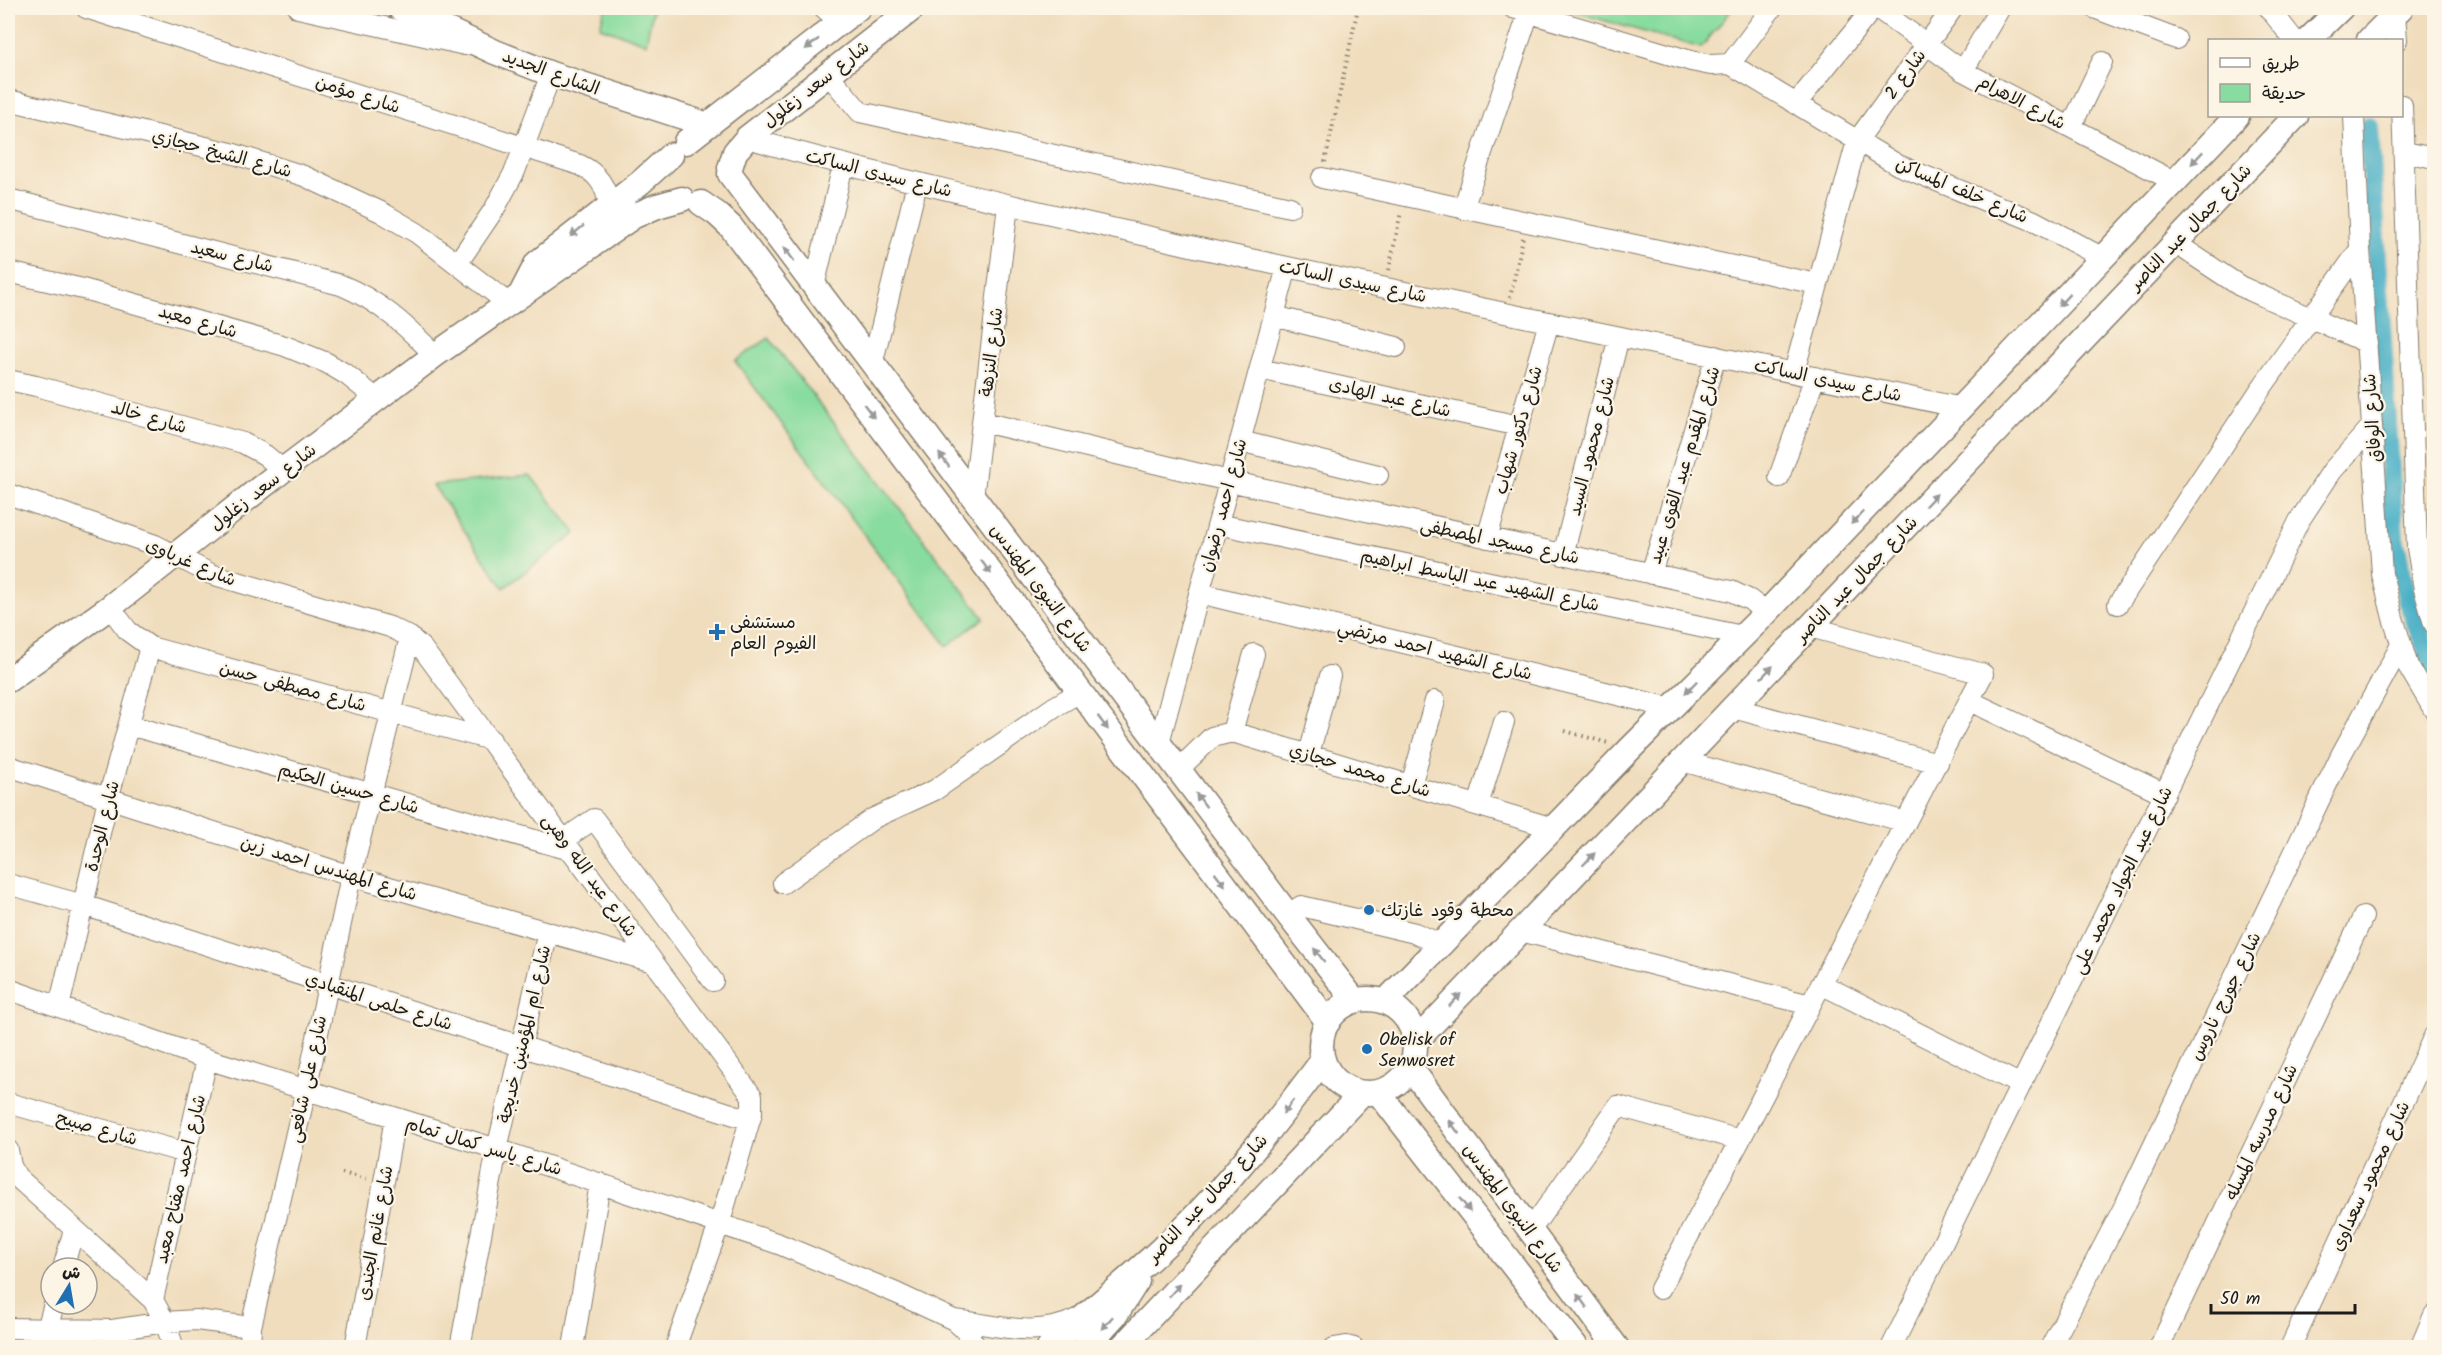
<svg xmlns="http://www.w3.org/2000/svg" width="2442" height="1355" viewBox="0 0 2442 1355" font-family="Kalam,'Playpen Sans Arabic',sans-serif">
<style>
.green{fill:#88dc9f;stroke:#527c5e;stroke-width:1.5}
.lines{fill:none;stroke-linecap:round;stroke-linejoin:round}
.canal{stroke:#47afc6;stroke-width:20}
.minor-casing{stroke:#867c6c;stroke-width:22}
.major-casing{stroke:#867c6c;stroke-width:27}
.path{stroke:#867c6c;stroke-width:4;stroke-dasharray:1.5 4.5;stroke-linecap:butt}
.minor{stroke:#fff;stroke-width:20}
.major{stroke:#fff;stroke-width:24}
.oneway{fill:#999}
.poi-dot{fill:#1f6fb2;stroke:#fcf5e5;stroke-width:2}
.labels{text-anchor:middle;stroke-width:4.5;stroke-linejoin:round;paint-order:stroke}
.street-label{font-size:18px;fill:#1c1c1c;stroke:#fcf5e5}
.poi-label{font-size:18px;fill:#1c1c1c;stroke:#fcf5e5;text-anchor:start}
</style>
<rect width="100%" height="100%" fill="#fcf5e5"/>
<filter id="ink" filterUnits="userSpaceOnUse"><feTurbulence type="fractalNoise" baseFrequency=".0167" numOctaves="2"/><feDisplacementMap in="SourceGraphic" scale="12" xChannelSelector="R" yChannelSelector="G"/><feConvolveMatrix kernelMatrix="1 2 1 2 8 2 1 2 1" color-interpolation-filters="sRGB"/></filter>
<filter id="wash" filterUnits="userSpaceOnUse"><feTurbulence type="fractalNoise" baseFrequency=".008" numOctaves="4" result="noise"/><feDisplacementMap in="SourceGraphic" scale="24" xChannelSelector="R" yChannelSelector="G"/><feGaussianBlur stdDeviation="1.35" result="paint"/><feColorMatrix in="noise" values="0 0 0 0 0 0 0 0 0 0 0 0 0 0 0 0 0 1.4 0 .05"/><feComposite in="paint" operator="in"/></filter>
<g filter="url(#wash)">
<rect width="100%" height="100%" fill="#f0ddbd"/>
<path class="green" d="M605,8l48,1 -7,34 -46,-16z
M1560,8h173l-32,40z
M769,338l215,280 -37,28 -212,-285z
M530,475l46,58 -72,55 -71,-103z"/>
<g class="lines">
<path class="canal" d="M2369,127l25,410 14,65 26,67"/>
</g>
</g>
<g filter="url(#ink)">
<g class="lines">
<g class="minor-casing">
<path id="minor" d="M86,8l494,157c17,8 26,20 29,40
M298,8l167,37
M824,8l16,14
M1513,8l178,53 20,4 19,-1
M1877,8l86,63 212,111
M2094,8l82,31
M2269,8l25,32
M2395,13l2,27
M1730,64l168,101 136,56 69,37
M1730,64l42,-56
M1963,71l37,-63
M828,74l32,38 430,95
M8,100l223,53 73,23 77,36 36,21 92,71
M1796,104l77,-96
M2402,105l15,443 7,41 10,35
M2354,116l6,133 22,325 11,44 15,48 26,44
M2071,127l31,-65
M747,138c152,43 307,77 462,112 250,55 502,105 753,158
M2405,152l29,6
M1322,178l495,106
M8,199l333,86c39,16 65,41 94,70
M1463,209l66,-197
M2175,243l65,43 127,57
M457,264l38,-56 20,-37 36,-97
M8,272l75,17 202,57 42,17 20,12 30,24
M814,287l29,-122
M1274,316l122,31
M872,365l45,-182
M1260,369l259,57
M1794,372l63,-231 96,-133
M8,380l28,6 207,57 22,12 18,15
M983,422l246,59 502,110 19,9 16,13
M1240,441l138,34
M1779,477l36,-100
M8,494l147,51 56,29 179,53 20,10 12,11 330,448v17l-32,109 -45,126
M973,498l35,-293
M1218,524l524,112
M1487,538l62,-216
M1563,555l56,-218
M1651,574l65,-218
M1199,593l472,115
M2118,604l142,-214 100,-141
M110,607l18,24 22,16 341,93
M1970,701l195,93
M1733,708l205,55
M129,725l441,125
M1232,732l22,-78
M1159,743l128,-476
M1309,754l21,-78
M1682,761l224,61
M8,766l343,110 302,86
M1178,770l34,-33 20,-5 321,96
M1411,785l24,-84
M1478,805l26,-83
M563,840l31,-21 119,162
M783,883l91,-65 61,-28 119,-83 26,-15
M8,884l75,21 667,215
M1288,915l13,-9 114,27 28,12
M1521,931l289,74
M1821,984l200,101
M8,989l199,70 290,90 282,95 117,49 58,27 10,9 13,19
M59,1007l49,-208 42,-152
M8,1103l178,50
M8,1150l3,16 6,11 136,123 12,22 9,26
M1530,1231l88,-125 122,34
M63,1268l11,-38
M1660,1289l80,-149 243,-466 -173,-47
M153,1300l54,-241
M954,1320c43,5 82,19 123,-1
M8,1328l104,2 53,-8 31,-2 55,7
M42,1348l12,-44
M250,1348l1,-21 55,-237 45,-214 59,-239
M355,1348l40,-230
M460,1348l37,-199 51,-217
M573,1348l27,-165
M1334,1348l12,-2 8,2
M1891,1348l408,-827 33,-50 40,-45
M2050,1348l76,-145 215,-448 60,-110
M2159,1348l204,-431
M2290,1348l144,-312
M2420,1348l14,-33"/>
</g>
<g class="major-casing">
<path id="major" d="M400,8l95,44 56,22 157,51
M2308,40l33,-32
M2369,40l32,-32
M686,142l172,-134
M730,168l5,-16 12,-14 166,-130
M730,174l558,741 67,86
M701,203l16,11 14,13 597,795
M521,294l16,-31 104,-81 30,-27
M8,680l102,-73 173,-137 152,-115 199,-139 23,-10 25,-7
M1321 1046a47 47 0 1 1 94 0a47 47 0 1 1-94 0Z
M1385,1002l245,-253 136,-136 471,-497
M1415,1042l881,-926
M1410,1067l207,281
M1378,1092l199,256
M1049,1348c51,-47 106,-89 153,-139 44,-47 82,-97 121,-149
M1085,1348l31,-34 21,-33
M1121,1348l241,-255"/>
</g>
<path class="path" d="M1325,162l33,-154
M1389,270l12,-58
M1510,298l13,-60
M1565,731l43,12
M342,1173l26,6"/>
<use href="#minor" class="minor"/>
<use href="#major" class="major"/>
</g>
<defs><path id="oneway-solid" d="M-6-.8H1V-3.2L6.5 0L1 3.2V.8H-6Z" transform="scale(1.5)"/></defs>
<g class="oneway">
<use href="#oneway-solid" transform="translate(812 44) rotate(142)"/>
<use href="#oneway-solid" transform="translate(2197 158) rotate(133)"/>
<use href="#oneway-solid" transform="translate(577 231) rotate(141)"/>
<use href="#oneway-solid" transform="translate(789 254) rotate(-126)"/>
<use href="#oneway-solid" transform="translate(2064 300) rotate(133)"/>
<use href="#oneway-solid" transform="translate(869 411) rotate(53)"/>
<use href="#oneway-solid" transform="translate(944 460) rotate(-127)"/>
<use href="#oneway-solid" transform="translate(1931 500) rotate(-46)"/>
<use href="#oneway-solid" transform="translate(1857 518) rotate(134)"/>
<use href="#oneway-solid" transform="translate(986 567) rotate(53)"/>
<use href="#oneway-solid" transform="translate(1767 672) rotate(-46)"/>
<use href="#oneway-solid" transform="translate(1691 687) rotate(134)"/>
<use href="#oneway-solid" transform="translate(1103 723) rotate(53)"/>
<use href="#oneway-solid" transform="translate(1201 800) rotate(-127)"/>
<use href="#oneway-solid" transform="translate(1589 859) rotate(-46)"/>
<use href="#oneway-solid" transform="translate(1220 879) rotate(53)"/>
<use href="#oneway-solid" transform="translate(1319 955) rotate(-128)"/>
<use href="#oneway-solid" transform="translate(1455 1000) rotate(-47)"/>
<use href="#oneway-solid" transform="translate(1288 1107) rotate(127)"/>
<use href="#oneway-solid" transform="translate(1454 1127) rotate(-126)"/>
<use href="#oneway-solid" transform="translate(1465 1205) rotate(52)"/>
<use href="#oneway-solid" transform="translate(1175 1290) rotate(-47)"/>
<use href="#oneway-solid" transform="translate(1582 1301) rotate(-127)"/>
<use href="#oneway-solid" transform="translate(1107 1323) rotate(132)"/>
</g>
</g>
<g class="poi-dot">
<path d="M714 623h6v6h6v6h-6v6h-6v-6h-6v-6h6z"/>
<circle cx="1369" cy="910" r="6"/>
<circle cx="1367" cy="1049" r="6"/>
</g>
<g class="labels">
<g class="street-label">
<text transform="translate(551 72) rotate(20)" y="6">الشارع الجديد</text>
<text transform="translate(1905 74) rotate(-54)" y="6">شارع 2</text>
<text transform="translate(816 84) rotate(-38)" y="6">شارع سعد زغلول</text>
<text transform="translate(358 94) rotate(18)" y="6">شارع مؤمن</text>
<text transform="translate(2022 102) rotate(28)" y="6">شارع الاهرام</text>
<text transform="translate(222 153) rotate(15)" y="6">شارع الشيخ حجازي</text>
<text transform="translate(879 173) rotate(14)" y="6">شارع سيدى الساكت</text>
<text transform="translate(1962 190) rotate(23)" y="6">شارع خلف المساكن</text>
<text transform="translate(2190 227) rotate(-46)" y="6">شارع جمال عبد الناصر</text>
<text transform="translate(232 256) rotate(14)" y="6">شارع سعيد</text>
<text transform="translate(1353 281) rotate(12)" y="6">شارع سيدى الساكت</text>
<text transform="translate(198 321) rotate(16)" y="6">شارع معبد</text>
<text transform="translate(991 352) rotate(-83)" y="6">شارع النزهة</text>
<text transform="translate(1828 380) rotate(12)" y="6">شارع سيدى الساكت</text>
<text transform="translate(1390 397) rotate(13)" y="6">شارع عبد الهادى</text>
<text transform="translate(149 417) rotate(16)" y="6">شارع خالد</text>
<text transform="translate(2372 418) rotate(-94)" y="6">شارع الوفاق</text>
<text transform="translate(1518 430) rotate(-74)" y="6">شارع دكتور شهاب</text>
<text transform="translate(1591 446) rotate(-76)" y="6">شارع محمود السيد</text>
<text transform="translate(1684 465) rotate(-73)" y="6">شارع المقدم عبد القوى عبيد</text>
<text transform="translate(263 487) rotate(-38)" y="6">شارع سعد زغلول</text>
<text transform="translate(1223 505) rotate(-75)" y="6">شارع احمد رضوان</text>
<text transform="translate(1500 541) rotate(12)" y="6">شارع مسجد المصطفى</text>
<text transform="translate(191 562) rotate(23)" y="6">شارع غرباوى</text>
<text transform="translate(1856 579) rotate(-46)" y="6">شارع جمال عبد الناصر</text>
<text transform="translate(1480 580) rotate(12)" y="6">شارع الشهيد عبد الباسط ابراهيم</text>
<text transform="translate(1041 588) rotate(53)" y="6">شارع النبوى المهندس</text>
<text transform="translate(1435 650) rotate(14)" y="6">شارع الشهيد احمد مرتضي</text>
<text transform="translate(293 686) rotate(15)" y="6">شارع مصطفى حسن</text>
<text transform="translate(1360 770) rotate(17)" y="6">شارع محمد حجازي</text>
<text transform="translate(349 788) rotate(16)" y="6">شارع حسين الحكيم</text>
<text transform="translate(102 826) rotate(-76)" y="6">شارع الوحدة</text>
<text transform="translate(329 868) rotate(17)" y="6">شارع المهندس احمد زين</text>
<text transform="translate(590 875) rotate(54)" y="6">شارع عبد الله وهبى</text>
<text transform="translate(2122 880) rotate(-64)" y="6">شارع عبد الجواد محمد على</text>
<text transform="translate(2225 996) rotate(-64)" y="6">شارع جورج ناروس</text>
<text transform="translate(379 1001) rotate(18)" y="6">شارع حلمى المنقبادي</text>
<text transform="translate(524 1034) rotate(-77)" y="6">شارع ام المؤمنين خديجة</text>
<text transform="translate(307 1079) rotate(-78)" y="6">شارع على شافعى</text>
<text transform="translate(97 1128) rotate(16)" y="6">شارع صبيح</text>
<text transform="translate(2261 1132) rotate(-65)" y="6">شارع مدرسه المسله</text>
<text transform="translate(484 1146) rotate(17)" y="6">شارع ياسر كمال تمام</text>
<text transform="translate(2370 1176) rotate(-65)" y="6">شارع محمود سعداوى</text>
<text transform="translate(180 1179) rotate(-77)" y="6">شارع احمد مفتاح معبد</text>
<text transform="translate(1207 1198) rotate(-47)" y="6">شارع جمال عبد الناصر</text>
<text transform="translate(1513 1208) rotate(54)" y="6">شارع النبوى المهندس</text>
<text transform="translate(375 1233) rotate(-80)" y="6">شارع غانم الجندى</text>
</g>
<g class="poi-label">
<text x="730" y="628">مستشفى<tspan x="730" dy="21">الفيوم العام</tspan></text>
<text x="1381" y="916">محطة وقود غازتك</text>
<text x="1379" y="1045">Obelisk of<tspan x="1379" dy="21">Senwosret</tspan></text>
</g>
</g>
<rect width="2442" height="1355" fill="none" stroke="#fcf5e5" stroke-width="30"/>
<rect x="2208" y="39" width="195" height="78" fill="#fcf5e5" stroke="#a29e95" stroke-width="1.5"/>
<rect x="2220" y="58" width="30" height="9" fill="#ffffff" stroke="#a29e95" stroke-width="1.5"/>
<text x="2262" y="69" font-size="18" fill="#1c1c1c">طريق</text>
<rect x="2220" y="84" width="30" height="18" fill="#88dc9f" stroke="#a29e95" stroke-width="1.5"/>
<text x="2262" y="99" font-size="18" fill="#1c1c1c">حديقة</text>
<g transform="translate(69 1286) rotate(11)"><circle r="28" fill="#fcf5e5" stroke="#a29e95" stroke-width="1.5"/>
<path d="M0-4.5L10 22L0 15L-10 22Z" fill="#1f6fb2"/>
<text y="-9" font-size="16" font-weight="bold" text-anchor="middle" fill="#1c1c1c">ش</text>
</g>
<path d="M2211 1304v9h144v-9" fill="none" stroke="#1c1c1c" stroke-width="3"/>
<text x="2220" y="1304" font-size="18" fill="#1c1c1c" stroke="#fcf5e5" stroke-width="4.5" paint-order="stroke">50 m</text>
</svg>
